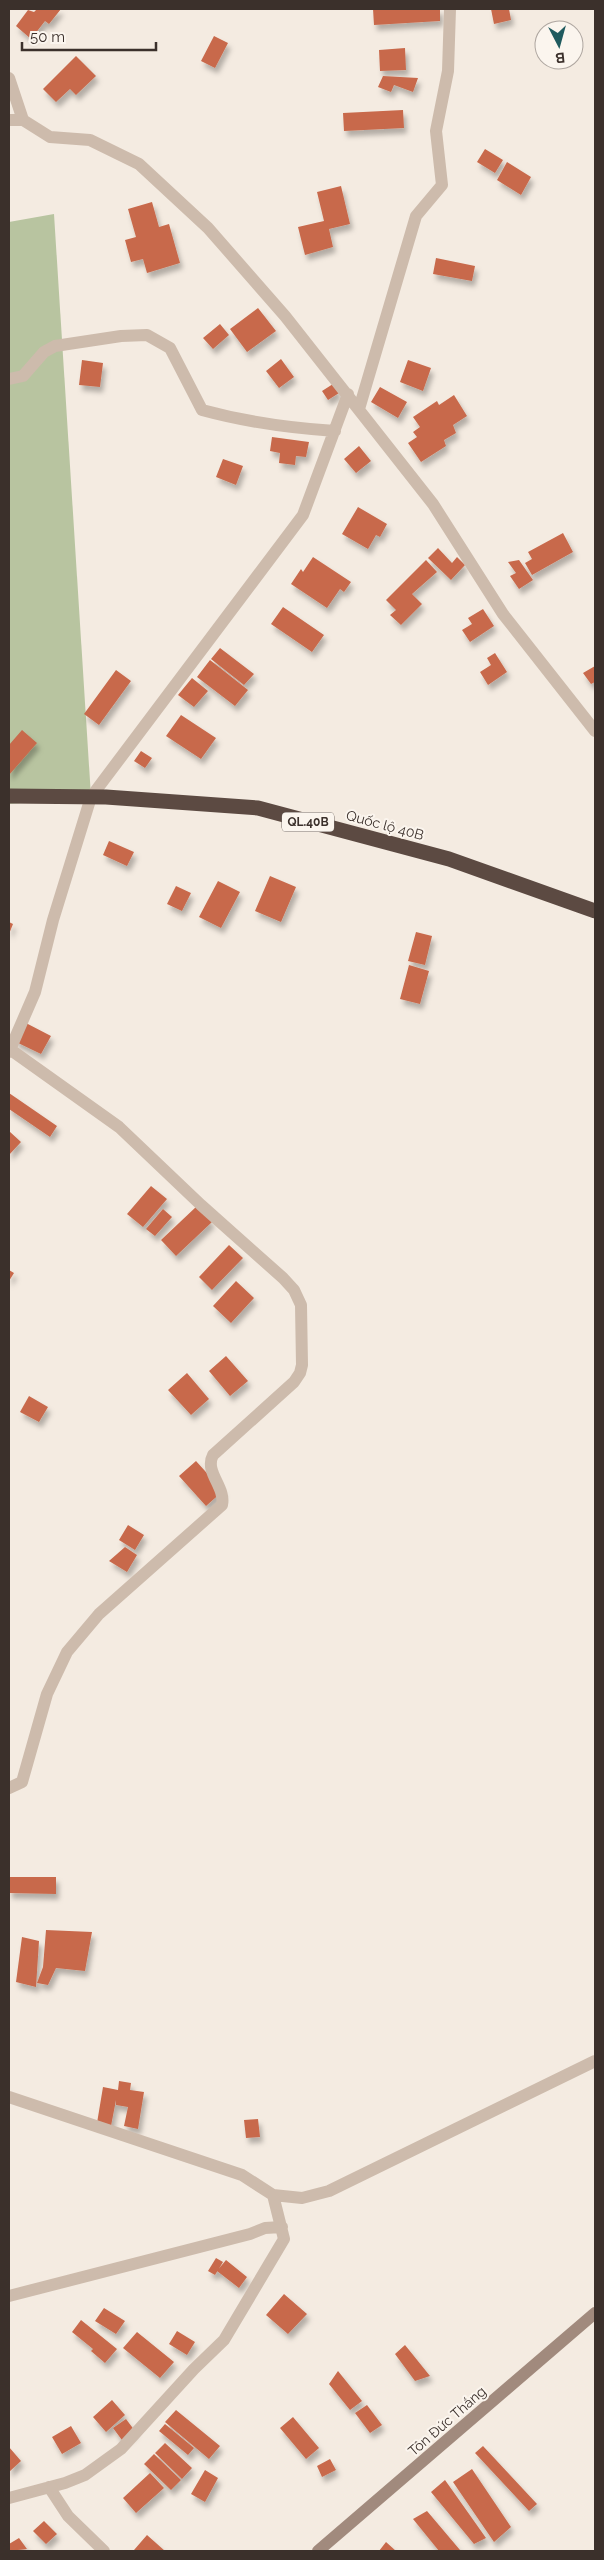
<svg xmlns="http://www.w3.org/2000/svg" width="604" height="2560" viewBox="0 0 604 2560" font-family="Raleway,sans-serif">
<style>
.green{fill:#b8c4a0}
.building{fill:#c8694b;filter:url(#shadow)}
.lines{fill:none;stroke-linecap:round;stroke-linejoin:round}
.street{stroke:#cdbbac;stroke-width:12}
.secondary{stroke:#a18a7d;stroke-width:12}
.highway{stroke:#5c4a42;stroke-width:15}
.labels{text-anchor:middle;stroke-width:4;stroke-linejoin:round;paint-order:stroke}
.shield{fill:#fbf5ee;stroke:#756b66;stroke-width:1}
.shield-label{font-size:12px;font-weight:bold;fill:#3b302b}
.street-label{font-size:14px;fill:#3b302b;stroke:#fbf5ee}
</style>
<defs>
<filter id="shadow"><feDropShadow dx="3" dy="5.5" stdDeviation="2.5" flood-color="#0004"/></filter>
</defs>
<rect width="100%" height="100%" fill="#f4ebe1"/>
<path class="green" d="M54,214l37,583 -82,7v-582z"/>
<path class="building" d="M37,9h24l-12,15 -4,-3 -14,18 -15,-13 12,-16 6,2z
M373,9h67v12l-66,4z
M491,9h18l2,11 -17,4z
M214,36l14,7 -13,25 -14,-7z
M405,48l1,22 -26,1 -1,-21z
M76,56l20,20 -20,19 -6,-6 -14,13 -13,-13z
M383,76l35,2 -5,14 -19,-7 -3,7 -13,-5z
M403,110l1,18 -60,3 -1,-18z
M485,149l18,11 -8,13 -18,-11z
M507,162l24,15 -10,18 -24,-15z
M341,186l9,38 -21,5 4,18 -28,8 -7,-28 26,-6 -7,-29z
M152,202l7,25 10,-3 11,39 -33,10 -4,-14 -12,3 -6,-22 11,-3 -8,-28z
M436,258l39,8 -3,15 -39,-7z
M258,308l18,23 -29,21 -17,-23z
M220,324l9,11 -16,14 -10,-11z
M281,359l13,18 -15,11 -13,-17z
M82,360l21,3 -3,24 -21,-2z
M408,360l23,8 -8,23 -23,-9z
M333,384l6,9 -11,7 -6,-9z
M380,387l27,15 -9,16 -27,-16z
M454,395l13,21 -14,9 3,8 -12,7 2,6 -25,16 -13,-19 9,-6 -4,-5 7,-5 -7,-10 24,-16 2,4z
M272,437l37,5 -3,15 -10,-1 -1,9 -16,-2 1,-10 -10,-2z
M359,446l12,15 -15,12 -12,-14z
M223,459l20,7 -7,19 -20,-8z
M358,507l29,17 -7,13 -4,-2 -8,14 -26,-15z
M563,533l10,19 -41,23 -7,-12 7,-4 -4,-7z
M438,548l14,15 5,-6 8,8 -14,15 -23,-22z
M313,557l38,25 -7,10 -4,-3 -13,19 -36,-24 10,-15 2,3z
M426,560l11,12 -25,22 10,10 -21,21 -11,-10 6,-5 -10,-10z
M519,560l14,20 -14,9 -9,-13 6,-3 -8,-11z
M283,607l41,28 -12,17 -41,-28z
M483,609l11,17 -24,16 -8,-12 10,-6 -4,-6z
M220,648l34,26 -10,11 -33,-26z
M495,653l12,19 -19,13 -8,-13 11,-7 -4,-7z
M210,660l38,30 -13,16 -38,-29z
M595,666v16l-4,2 -8,-11z
M116,670l15,11 -32,44 -15,-11z
M192,678l16,13 -14,16 -16,-12z
M181,715l35,23 -15,21 -35,-23z
M22,730l15,13 -28,32v-30z
M141,751l11,7 -7,10 -11,-7z
M109,841l25,11 -7,14 -24,-11z
M270,876l26,11 -15,35 -26,-11z
M218,881l22,11 -19,36 -22,-11z
M176,886l15,7 -9,18 -15,-7z
M9,922l4,2 -4,10z
M416,932l16,4 -7,29 -17,-4z
M409,965l20,6 -9,33 -20,-5z
M24,1022l27,14 -10,18 -27,-13z
M9,1093l48,33 -7,11 -41,-28z
M9,1131l12,11 -12,13z
M151,1186l16,13 -24,28 -16,-13z
M197,1206l15,16 -36,34 -15,-16z
M163,1209l9,8 -17,19 -9,-7z
M229,1245l14,13 -31,32 -13,-13z
M9,1270l5,3 -5,8z
M236,1281l18,17 -23,25 -18,-17z
M226,1356l22,25 -18,15 -21,-25z
M187,1373l22,26 -18,16 -23,-25z
M29,1396l19,11 -9,15 -19,-10z
M196,1461l27,30 -17,15 -27,-30z
M128,1525l16,10 -9,15 -16,-10z
M125,1547l12,8 -10,17 -18,-11z
M9,1877h47v17l-47,-1z
M46,1930l46,2 -7,39 -29,-3 -8,17 -11,-2 6,-16z
M22,1937l17,4 -3,46 -20,-5z
M119,2081l12,2 -1,7 14,2 -6,37 -14,-3 4,-19 -12,-2v-5l-5,26 -14,-3 6,-36 15,3z
M258,2119l2,18 -14,1 -2,-18z
M216,2258l7,4 -8,13 -7,-4z
M226,2260l21,17 -8,11 -22,-17z
M284,2294l23,20 -19,20 -22,-19z
M104,2308l21,13 -9,13 -21,-13z
M81,2320l36,29 -12,14 -14,-12 2,-2 -21,-17z
M177,2331l18,11 -8,13 -18,-11z
M137,2332l37,30 -14,16 -37,-30z
M405,2345l25,31 -15,5 -20,-27z
M338,2371l24,30 -12,9 -21,-26z
M112,2400l13,15 -19,17 -13,-15z
M367,2405l15,20 -12,8 -15,-20z
M176,2410l44,36 -11,13 -44,-37z
M293,2417l26,31 -13,11 -26,-31z
M126,2419l9,12 -13,9 -9,-12z
M165,2424l29,24 -6,7 -29,-24z
M71,2426l10,17 -19,11 -10,-17z
M165,2443l27,25 -10,11 -27,-26z
M483,2446l54,58 -8,7 -54,-58z
M9,2447l12,14 -12,11z
M154,2454l27,26 -10,10 -27,-26z
M330,2459l6,11 -14,7 -5,-11z
M472,2469l39,58 -17,15 -41,-60z
M205,2470l13,8 -13,24 -14,-8z
M150,2473l14,15 -28,25 -13,-15z
M445,2480l41,58 -12,6 -43,-52z
M427,2511l33,39 -21,1 -26,-32z
M44,2521l13,13 -11,10 -13,-13z
M147,2535l18,16 -31,-1z
M19,2538l8,11 -18,2v-7z
M386,2542l10,9h-17z"/>
<g class="lines">
<path class="street" d="M9,78l14,42 27,17 40,3 49,24 69,64 77,88 148,188 70,110 92,117
M9,120h14
M9,379l14,-3 21,-24 11,-6 66,-10 26,-1 23,13 32,62c44,12 87,18 133,21
M359,409l57,-193 26,-31 -6,-54 12,-60 2,-62
M9,1052l26,-60 18,-72 38,-123 212,-282 45,-121
M9,1788l13,-6 25,-88 20,-42 32,-38 123,-109c4,-18 -18,-33 -9,-50l81,-73 6,-9 2,-8 -1,-60 -7,-15 -11,-12 -82,-73 -82,-78 -108,-77
M9,2097l233,78 31,20 29,3 27,-7 266,-130
M9,2296l241,-62 15,-6 17,-1
M49,2487l19,29 36,35
M9,2498l56,-15 20,-8 36,-26 73,-80 30,-29 60,-101 -11,-44"/>
<path class="secondary" d="M318,2551l277,-238"/>
<path class="highway" d="M9,796l97,1 152,11 191,51 146,52"/>
</g>
<g class="labels">
<rect class="shield" x="282" y="812.5" width="52" height="19" rx="4"/>
<g class="shield-label">
<text x="308" y="826">QL.40B</text>
</g>
<g class="street-label">
<text transform="translate(385 825) rotate(15)" y="5">Quốc lộ 40B</text>
<text transform="translate(447 2421) rotate(-41)" y="5">Tôn Đức Thắng</text>
</g>
</g>
<rect width="604" height="2560" fill="none" stroke="#3b302b" stroke-width="20"/>
<g transform="translate(559 45) rotate(174)"><circle r="24" fill="#fbf5ee" stroke="#aea6a0"/>
<path d="M0-4L9 19L0 12L-9 19Z" fill="#1f5a5e"/>
<text y="-8" font-size="14" font-weight="bold" text-anchor="middle" fill="#3b302b">B</text>
</g>
<path d="M22 42v8h134v-8" fill="none" stroke="#3b302b" stroke-width="2.5"/>
<text x="30" y="42" font-size="15" fill="#3b302b" stroke="#fbf5ee" stroke-width="4" paint-order="stroke">50 m</text>
</svg>
